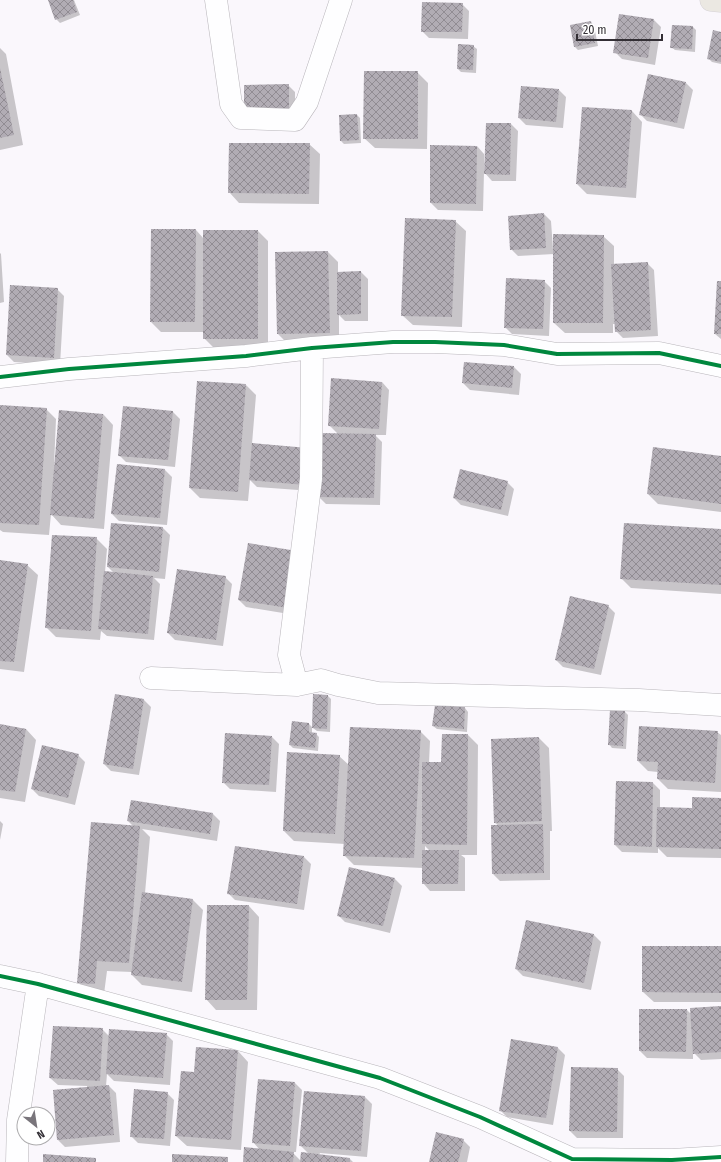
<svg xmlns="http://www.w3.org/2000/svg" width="721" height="1162" viewBox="0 0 721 1162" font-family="'Fira Sans Condensed',sans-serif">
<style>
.shadow{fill:#0003;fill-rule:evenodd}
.building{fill:url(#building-cross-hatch)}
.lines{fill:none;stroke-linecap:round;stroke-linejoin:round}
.minor-casing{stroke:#b9b6bb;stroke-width:23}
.major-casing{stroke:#d5d2d6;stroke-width:23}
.minor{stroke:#fefeff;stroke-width:22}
.major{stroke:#ebe8e2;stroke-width:22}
.cycleway-casing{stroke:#fff;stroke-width:6}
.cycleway{stroke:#00873e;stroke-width:4}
</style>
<defs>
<pattern id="building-cross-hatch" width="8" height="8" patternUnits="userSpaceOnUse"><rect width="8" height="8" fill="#b1acb4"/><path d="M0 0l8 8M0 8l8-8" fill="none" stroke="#918c93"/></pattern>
</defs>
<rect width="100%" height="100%" fill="#faf7fc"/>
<path class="shadow" d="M49,0h25l6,15 -20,8 -4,-4z
M462,4l7,7 -1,28 -39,-1 -7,-7z
M654,20l7,7 -6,38 -33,-6 -7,-7z
M591,22l3,4 4,20 -20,4 -3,-3 -4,-21z
M693,27l3,3 -1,22 -20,-2 -4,-3z
M721,33v31l-9,-2 -3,-3z
M473,46l4,3 -1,24 -15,-1 -3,-3z
M0,48l6,6 17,91 -23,5z
M417,72l11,11 -1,66 -52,-1 -11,-10z
M686,83l7,7 -9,39 -37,-8 -7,-7z
M288,85l7,7v25l-50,-31z
M559,90l7,7 -3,31 -37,-3 -7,-7z
M583,108l49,3 10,11 -6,76 -49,-4 -10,-10z
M357,115l3,3 1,25 -17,1 -3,-3z
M511,124l7,7 -2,50h-24l-8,-9 -1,39 -45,-1 -7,-7 46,-57 7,8v17h2z
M309,144l11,10 -1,50 -80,-1 -10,-11z
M544,214l7,7 2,28 50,-13 11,10v19l33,-2 7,7 4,66 -35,2 -7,-7 -1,-7h-2v9h-48l-11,-10v-69l-36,2 -7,-7z
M455,221l11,10 -4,96 -49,-2 -11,-10z
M196,230l8,9 54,-8 10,10v108h-53l-11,-11v-6h-43l-10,-10z
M328,252l10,10v10h23l7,7v42h-23l-6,-6v28l-51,1 -10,-10z
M0,253l1,1 3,48 -4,1z
M544,281l7,7 -2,48 -37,-2 -7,-7z
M721,282v57l-6,-5z
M57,289l7,7 -4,69 -46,-3 -7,-7z
M464,363l50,4 7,7 -2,21 -49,-5 -7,-7z
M382,382l7,8 -3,45h-11l7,7 -2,63 -54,-1 -7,-7 19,-63 -9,-9z
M246,385l10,10 -4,49 60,47 -55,-4 -7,-7 -2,21 -48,-3 -10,-10z
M0,406l46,3 10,10 -2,47h1l48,-52 10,11 -9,104 -43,-4 -10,-11 -2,21 -46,-3 -3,-2z
M173,412l7,7 -5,48 -49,-5 -7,-7z
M721,457v55l-63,-8 -10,-10z
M165,470l7,7 -5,48 -48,-4 -7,-7z
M507,482l7,7 -6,27 -47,-11 -7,-7z
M112,524l51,4 7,7 -5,44 -11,-1 6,6 -6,56 -47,-4 -6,-5 -1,9 -44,-3 -10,-10 50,-89 11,11 -2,23 9,1 -6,-6z
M721,530v64l-90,-6 -10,-10z
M249,544l46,71 -49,-8 -7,-7z
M0,561l27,4 11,10 -14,97 -24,-3z
M225,577l7,7 -9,62 -48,-6 -7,-7z
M608,606l7,7 -14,62 -38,-8 -7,-7z
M116,695l28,5 7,7 -12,68 -28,-4 -7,-7z
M328,696l3,3 -1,33 -13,-1 -4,-3z
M465,708l3,4 -1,20 -30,-3 -4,-3z
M624,711l4,4 -2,34 -14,-1 -3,-4z
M292,722l17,2 3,3v6l4,1 3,3 -1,14 -25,-3 -3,-3z
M0,725l26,4 10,11 -11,62 -25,-4z
M640,727l77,5 4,3v57l-53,-3 -10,-10v-7l-10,-1 -10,-10z
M420,731l10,10 -1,22h13l26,-28 10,10 -1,110h-16l4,3v33h-35l-7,-8v-15l-69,-3 -10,-10 1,-11 -51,-3 -10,-10 55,-75 10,9zM425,846l5,5h-5z
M226,734l46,3 7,7 -3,48 -46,-3 -7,-7z
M539,738l10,10 3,83h-2v49l-50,1 -7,-7 6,-48 -4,-3 -3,-83z
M78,755l7,7 -10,43 -36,-9 -7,-7z
M653,783l7,7v18l33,1 28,-10v59l-54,-1 -9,-9v5l-36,-1 -7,-7z
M213,814l7,7 -3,20 -75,-12 8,8 -5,56 48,7 10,10 -11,82 -50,-7 -10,-10v-3l-25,-1 -3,23 -16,-2 -10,-10 55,-156 -5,-5z
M0,821l3,3 -3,16z
M304,857l7,7 -7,46 -69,-10 -7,-7z
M395,879l7,7 -12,47 -45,-11 -7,-7z
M249,906l10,11 -2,93h-41l-10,-11z
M527,921l67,14 7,7 -10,48 -68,-14 -7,-7z
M721,947v55h-67l-11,-10z
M721,1007v52l-20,1 -8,-8v7l-46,-1 -7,-7v-41h47l5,5z
M102,1029l7,7 57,-2 7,7 -3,44 -56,-4 -7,-7 -1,12h3l7,7 4,49 -55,5 -7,-7 -4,-50 33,-2v-2l-29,-1 -8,-7z
M512,1040l46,8 7,7 -12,70 -46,-8 -7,-7z
M197,1048l41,3 10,11 -7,88 -54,-4 -11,-10 19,-63z
M617,1069l7,7 -1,62h-46l-7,-7z
M295,1083l7,7 -6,62h-4l9,9 8,-7 -9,-9 65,-48 7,7 -5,53 -47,-4 -1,2 31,4 3,3h-109l16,-12 -7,-8z
M167,1093l7,7 -4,46 -32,-3 -7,-7z
M463,1140l7,7 -3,15h-37z"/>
<path class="building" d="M48,0h25l4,12 -22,8z
M422,2l41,1 -1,29h-41z
M619,14l35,5 -6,39 -35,-5z
M591,21l4,22 -21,4 -4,-22z
M672,25l21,1 -1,23 -22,-1z
M713,30l8,2v30l-14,-3z
M458,44l16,1 -1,25 -16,-1z
M0,68l14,67 -14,3z
M364,71h54v68h-55z
M648,74l38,8 -9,41 -38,-8z
M289,84v26l-45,1v-26z
M521,86l38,3 -3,33 -38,-4z
M582,107l50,3 -6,78 -50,-4z
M357,114l2,26 -19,1 -1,-26z
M486,123h25l-1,52 -26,-1z
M229,143h81l-1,51 -81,-1z
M430,145l47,1 -1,58 -46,-1z
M544,213l2,35 -36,2 -2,-34z
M405,218l51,2 -4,97 -51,-1z
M151,229h45l-1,93h-45z
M203,230h55v109h-55z
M553,234l51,1 -1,88h-50z
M328,251l2,82 -53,1 -2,-82z
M648,262l3,68 -36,2 -4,-68z
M361,271v43l-24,1v-43z
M506,278l39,2 -2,49 -39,-1z
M717,281h4v53h-7z
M10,285l48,3 -4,70 -48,-3z
M464,362l50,4 -2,22 -50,-5z
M331,378l51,4 -3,47 -51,-3z
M197,381l49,3 -8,108 -49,-4z
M0,405l47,3 -8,117 -39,-2z
M123,406l50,5 -5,49 -50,-4z
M59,410l44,4 -9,105 -44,-4z
M319,433l57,1 -2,64 -56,-1z
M252,443l56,5 -3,37 -56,-5z
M653,447l68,9v48l-74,-10z
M117,464l48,5 -5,49 -49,-4z
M460,469l48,12 -7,29 -48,-12z
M111,523l52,4 -4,45 -52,-5z
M624,523l97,6v56l-101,-6z
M52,535l45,2 -6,94 -46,-3z
M248,543l49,8 -9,57 -50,-8z
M0,560l28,4 -14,98 -14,-1z
M177,569l49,7 -10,64 -49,-7z
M104,571l49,5 -5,58 -50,-5z
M570,596l39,9 -15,64 -39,-9z
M115,694l29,5 -11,70 -30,-5z
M313,694l15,1 -1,34 -15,-1z
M435,705l30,2 -1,22 -32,-3z
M610,709l15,1 -2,36 -15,-1z
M292,721l17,2v9l8,1 -2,15 -26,-3z
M0,724l26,5 -11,63 -15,-2z
M639,726l79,5 -3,52 -58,-4 1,-17 -21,-1z
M350,727l71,3 -7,128 -71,-2z
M225,733l47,3 -3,49 -47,-2z
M442,734h26l-1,111 -45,-1v-82h19z
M539,737l3,84 -48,2 -3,-84z
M42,745l37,9 -11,44 -37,-9z
M287,752l53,3 -5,79 -52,-3z
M616,781l37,1 -1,65 -38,-2z
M692,797l29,1v51l-65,-2 1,-40 35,1z
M131,800l82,13 -3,21 -83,-13z
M91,822l49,4 -11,137 -32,-2 -2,23 -18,-1z
M543,824l1,49 -52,1 -1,-49z
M235,846l69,10 -7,48 -70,-10z
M422,850h37l-1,34h-36z
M349,867l46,11 -12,48 -46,-10z
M142,892l51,7 -11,83 -51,-7z
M207,905h42l-2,95h-42z
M526,920l68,14 -10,49 -69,-14z
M642,946h79v47l-79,-1z
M721,1006v46l-28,2 -3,-46z
M639,1009h48l-1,43 -47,-1z
M53,1026l50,2 -3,53 -51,-3z
M109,1029l58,4 -4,45 -57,-4z
M511,1039l47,8 -12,71 -47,-7z
M196,1047l42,3 -7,90 -56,-4 6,-65 13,1z
M571,1067l47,1 -1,64 -48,-1z
M258,1079l37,3 -5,64 -38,-3z
M109,1085l5,50 -57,5 -4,-50z
M134,1089l34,3 -4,47 -34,-2z
M304,1091l61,5 -4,55 -62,-5z
M436,1132l28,7 -6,23h-29z
M244,1147l50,5 -1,10h-50z
M301,1152l49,6v4h-50z
M43,1154l53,4v4h-53z
M172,1154l56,3v5h-56z"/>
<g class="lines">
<g class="minor-casing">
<path id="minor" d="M216,0l15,104 10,14 54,2 12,-18 34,-102
M0,377l69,-8 177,-13 66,-8 81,-6h42l69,3 53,9 102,-1 62,13
M151,678l146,7 24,-5 17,5 40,8 261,7 82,5
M297,685l-8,-30 22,-176 1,-131
M0,976l38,8 342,94 100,39 92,42 100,1 49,-3
M17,1162l1,-42 20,-136"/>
</g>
<g class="major-casing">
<path id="major" d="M711,0l10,1"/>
</g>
<use href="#minor" class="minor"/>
<use href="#major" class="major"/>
<g class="cycleway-casing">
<path id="cycleway" d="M0,377l69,-8 177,-13 66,-8 81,-6h42l69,3 53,9 102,-1 62,13
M0,976l38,8 342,94 100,39 92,42 100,1 49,-3"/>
</g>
<use href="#cycleway" class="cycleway"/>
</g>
<g transform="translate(36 1126) rotate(150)"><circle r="19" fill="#ffffff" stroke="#adacae"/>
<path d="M0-3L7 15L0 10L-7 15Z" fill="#79757b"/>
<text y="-6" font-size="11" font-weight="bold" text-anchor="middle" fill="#332f35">N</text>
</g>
<path d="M577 34v6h85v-6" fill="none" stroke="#332f35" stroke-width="2"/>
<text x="583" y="34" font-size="12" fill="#332f35" stroke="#ffffff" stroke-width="3" paint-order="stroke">20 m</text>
</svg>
